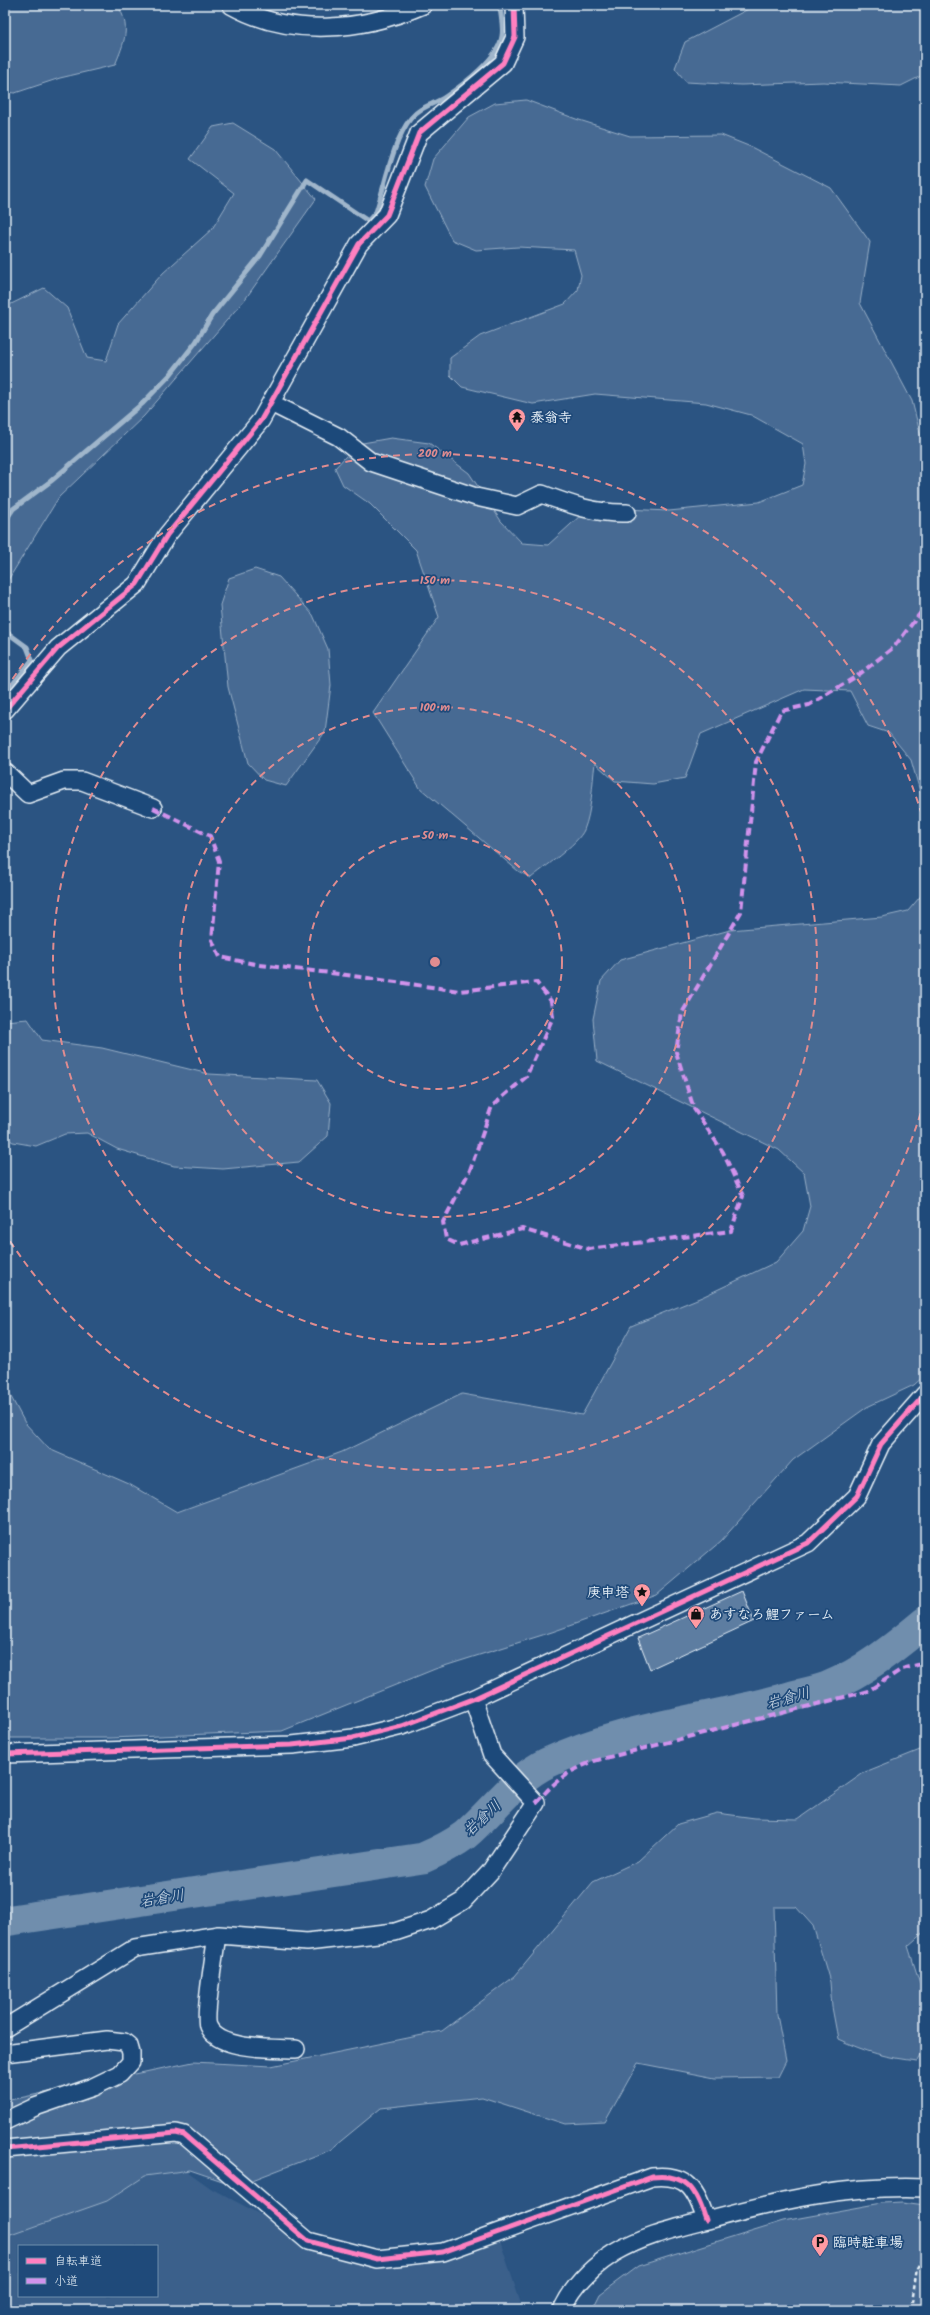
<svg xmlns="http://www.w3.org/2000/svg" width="930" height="2315" viewBox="0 0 930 2315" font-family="Kalam,'Klee One',sans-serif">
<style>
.built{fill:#3a608b;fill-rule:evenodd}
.green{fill:#476b93;stroke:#98aec6}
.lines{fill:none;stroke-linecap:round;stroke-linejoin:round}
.stream{stroke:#a0b6cb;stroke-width:5}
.river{stroke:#708ead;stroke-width:31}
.building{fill:#5d7da1;stroke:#e8f1f8}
.minor-casing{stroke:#e8f1f8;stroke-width:20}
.path{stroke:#e8f1f8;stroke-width:2.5;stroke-dasharray:4 3;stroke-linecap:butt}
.minor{stroke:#1f4a7a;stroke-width:17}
.quiet{stroke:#d193ec;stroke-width:4;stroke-dasharray:8 4;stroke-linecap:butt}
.cycleway-casing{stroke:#1f4a7a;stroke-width:8}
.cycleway{stroke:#ff80c0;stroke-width:5}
.ring{fill:none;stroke:#df8c90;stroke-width:2;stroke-dasharray:7 5}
.labels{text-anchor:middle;stroke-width:3.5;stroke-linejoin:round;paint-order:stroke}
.poi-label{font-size:14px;font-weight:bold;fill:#e8f1f8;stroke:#1f4a7a;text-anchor:start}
.water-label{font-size:15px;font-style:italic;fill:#d0dde9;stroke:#1f4a7a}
.centre{fill:#df8c90;stroke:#1f4a7a;stroke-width:2}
.ring-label{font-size:12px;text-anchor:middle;font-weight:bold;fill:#df8c90;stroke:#1f4a7a;stroke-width:3.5;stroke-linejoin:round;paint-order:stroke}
</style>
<rect width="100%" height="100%" fill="#2b5482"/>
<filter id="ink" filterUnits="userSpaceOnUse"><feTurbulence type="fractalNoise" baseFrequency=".025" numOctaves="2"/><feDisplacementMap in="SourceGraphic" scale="8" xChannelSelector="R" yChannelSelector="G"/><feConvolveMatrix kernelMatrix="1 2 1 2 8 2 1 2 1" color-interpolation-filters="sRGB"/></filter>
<g filter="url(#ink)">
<path class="built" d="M166,2166l18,3 28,20 59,31 104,46 48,-2 76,-26 24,72h-518v-106zM19,2246h138v50h-138z"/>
<path class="green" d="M5,5h112c15,21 7,38 -2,60l-55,13 -45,15 -10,-1z
M756,5h169v69l-24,12 -78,-4 -82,3 -55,-3 -11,-14 10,-26z
M526,100l50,19 54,17 91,-1 30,12 80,41 39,54 -10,61 52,98 13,52v356l-14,-49 -22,-27 -21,-7 -18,-35 -46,-2 -103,45 -16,44 -32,6 -38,-3 -20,-18c-3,22 -3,47 -11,67 -6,14 -41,38 -53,48l-13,-7 -98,-83 -47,-75 66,-96 -23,-67 -46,-46 -27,-19 -8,-17 22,-24 34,-6 38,5 40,30 32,48 21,22 26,2 33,-30 22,-7 66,3 90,-9 43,-17 4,-21 -3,-20 -52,-29 -45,-12 -111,-9 -62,10 -71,-17 -12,-12v-17l30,-22 85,-32 13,-14 3,-15 -7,-25 -56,-3 -42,3 -24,-10 -27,-53 8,-28 36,-42 26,-14z
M233,123l42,26 41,50 -70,99 -102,118 -85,81 -54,88v-278l39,-19 23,20 20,50 19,3 12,-37 45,-51 49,-44 22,-36 -44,-34 23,-32z
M255,569l24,8 34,38 15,34 3,36 -6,47 -39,54 -22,-6 -16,-17 -20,-76 -8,-82 9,-27z
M925,891v484l-11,10 -47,22 -74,53 -72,81 -64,54 -105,37 -117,37 -153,62 -172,7h-105v-374l5,31 15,28 24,26 80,35 48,28 165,-60 120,-58 120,21 49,-89 71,-29 74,-35 27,-31 7,-25 -6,-33 -25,-23 -182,-89 -4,-42 8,-38 19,-21 110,-30 152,-13 26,-6z
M28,1019l14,21 60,8 107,26 108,6 14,23 -3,33 -29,26 -76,7 -49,-3 -57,-17 -30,-16 -22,1 -29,12 -23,-4 -8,-5v-116z
M925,1748v183l-17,15 17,53v48l-8,14c-30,-3 -51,-9 -79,-22l-6,-32 -2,-25 -8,-27 -9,-29 -17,-19h-22l3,108 9,46 -8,16 -63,1 -77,-15 -33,59 -40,2 -83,-27 -101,11 -51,42 -93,36 -47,-16 -45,6 -38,25 -102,36v-136l188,-39 78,4 171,-35 73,-55 78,-94 45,-21 40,-37 39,-11 38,5 43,1 67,-47z
M902,2202l23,3v105h-333l8,-16 38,-28 145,-45 99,-18z"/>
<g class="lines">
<path class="stream" d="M5,521l8,-12 38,-28 92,-78 27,-28 26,-33 16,-27 48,-59 47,-76 61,41 8,-9c9,-27 17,-72 35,-94 10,-12 22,-13 34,-21 18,-12 54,-39 57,-61 2,-10 -2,-22 -2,-31
M5,631l22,16 5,13 -27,34
M912,1633l13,11"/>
<path class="river" d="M5,1921l418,-63c14,-6 29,-13 42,-23 27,-23 49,-56 82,-72 75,-36 160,-43 239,-65 13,-4 28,-6 41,-11 37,-15 68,-40 98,-65"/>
</g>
<path class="building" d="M742,1591l12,30 -104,48 -12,-31z"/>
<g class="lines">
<g class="minor-casing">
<path id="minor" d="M231,5c59,33 131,26 192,0
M271,403l68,34 32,25 105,35 41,9 25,-12c29,11 54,20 85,19
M5,710l53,-62 79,-64 30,-49 94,-115 98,-176 28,-29 32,-82 84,-70 12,-26 -1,-32
M5,772l23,22 36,-13h18l71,27
M5,1754l287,-9 61,-7 49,-12 71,-27 335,-156 49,-47 24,-52 44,-50
M217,1935c-2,15 -13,81 -9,91 10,25 66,22 88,23
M5,2028l130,-80 84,-13 88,7 88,-10 36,-12 32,-19 27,-29 46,-69 -44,-48 -19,-56
M5,2053l102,-13 17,2 5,4 2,7v9l-11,12 -27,13 -58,20 -30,14
M5,2149l171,-16 8,2 124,106 69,18 66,-7 209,-75c36,-4 44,13 54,43
M562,2310c11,-24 30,-43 52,-57 30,-18 63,-25 97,-34 74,-20 136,-34 214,-31"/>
</g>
<path class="path" d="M911,2310l6,-42 8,-14"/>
<use href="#minor" class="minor"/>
<path class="quiet" d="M153,808l57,28 9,25 -7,79 8,17 40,8 79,9 121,17 76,-9 15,19 2,16 -27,60 -34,29 -22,64 -27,52 3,17 13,6 63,-16 67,20 142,-18 12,-35 -20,-44 -29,-43 -18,-57 6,-39 59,-101 15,-150 25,-51 28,-6 48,-29 37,-29 31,-40
M536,1803c20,-23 30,-31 58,-42l274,-70 34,-22 23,-6"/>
<g class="cycleway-casing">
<path id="cycleway" d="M5,710l53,-62 79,-64 30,-49 94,-115 98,-176 28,-29 32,-82 84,-70 12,-26 -1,-32
M5,1754l287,-9 61,-7 49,-12 71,-27 335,-156 49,-47 24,-52 44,-50
M5,2149l171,-16 8,2 124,106 69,18 66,-7 209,-75c36,-4 44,13 54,43"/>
</g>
<use href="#cycleway" class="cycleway"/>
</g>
</g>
<g class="ring">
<circle cx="435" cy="962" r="127"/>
<circle cx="435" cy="962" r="255"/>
<circle cx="435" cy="962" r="382"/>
<path d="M924 1102A509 509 0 0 1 6 1235M6 689A509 509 0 0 1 924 822"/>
</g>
<defs>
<g id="temple-pin" transform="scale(0.9)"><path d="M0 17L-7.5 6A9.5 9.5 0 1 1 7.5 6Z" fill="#ff9aa2" stroke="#1f4a7a"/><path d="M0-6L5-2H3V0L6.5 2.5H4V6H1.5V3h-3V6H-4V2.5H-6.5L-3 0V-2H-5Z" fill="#111"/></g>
<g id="sight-pin" transform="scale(0.9)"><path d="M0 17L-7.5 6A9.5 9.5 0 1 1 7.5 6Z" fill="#ff9aa2" stroke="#1f4a7a"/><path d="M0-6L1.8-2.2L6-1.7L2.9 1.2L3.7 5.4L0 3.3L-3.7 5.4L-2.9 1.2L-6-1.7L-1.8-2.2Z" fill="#111"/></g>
<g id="shop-pin" transform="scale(0.9)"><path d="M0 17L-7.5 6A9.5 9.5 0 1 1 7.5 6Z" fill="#ff9aa2" stroke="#1f4a7a"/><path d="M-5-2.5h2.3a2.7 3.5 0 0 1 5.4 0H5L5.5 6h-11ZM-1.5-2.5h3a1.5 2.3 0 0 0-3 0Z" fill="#111"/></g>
<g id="parking-pin" transform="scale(0.9)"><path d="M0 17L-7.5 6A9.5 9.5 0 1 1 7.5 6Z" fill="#ff9aa2" stroke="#1f4a7a"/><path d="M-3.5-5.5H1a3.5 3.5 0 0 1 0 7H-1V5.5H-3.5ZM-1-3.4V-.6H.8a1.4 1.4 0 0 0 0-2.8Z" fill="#111"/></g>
</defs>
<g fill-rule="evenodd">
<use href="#temple-pin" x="517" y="417"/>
<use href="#sight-pin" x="642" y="1592"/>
<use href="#shop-pin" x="696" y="1614"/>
<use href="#parking-pin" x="820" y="2242"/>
</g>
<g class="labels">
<g class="poi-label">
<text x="530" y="422">泰翁寺</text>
<text x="629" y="1597" text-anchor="end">庚申塔</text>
<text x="709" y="1619">あすなろ鯉ファーム</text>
<text x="833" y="2247">臨時駐車場</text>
</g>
<g class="water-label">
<text transform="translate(788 1698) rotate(-16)" y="5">岩倉川</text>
<text transform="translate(482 1818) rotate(-43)" y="5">岩倉川</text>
<text transform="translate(162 1898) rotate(-9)" y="5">岩倉川</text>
</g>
</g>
<circle cx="435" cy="962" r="6" class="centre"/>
<g class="ring-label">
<text x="435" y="457">200 m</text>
<text x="435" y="584">150 m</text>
<text x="435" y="711">100 m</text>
<text x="435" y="839">50 m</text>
</g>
<rect width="930" height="2315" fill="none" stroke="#1f4a7a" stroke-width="20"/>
<rect x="10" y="10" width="910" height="2295" fill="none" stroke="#e8f1f8" stroke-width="1.5" filter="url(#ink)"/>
<rect x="18" y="2245" width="140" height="52" fill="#1f4a7a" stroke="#6f8dac"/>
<rect x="26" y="2258" width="20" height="6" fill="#ff80c0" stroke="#6f8dac"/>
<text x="54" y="2265" font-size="12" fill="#e8f1f8">自転車道</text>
<rect x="26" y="2278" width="20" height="6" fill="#d193ec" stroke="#6f8dac"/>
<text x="54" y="2285" font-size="12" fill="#e8f1f8">小道</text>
</svg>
